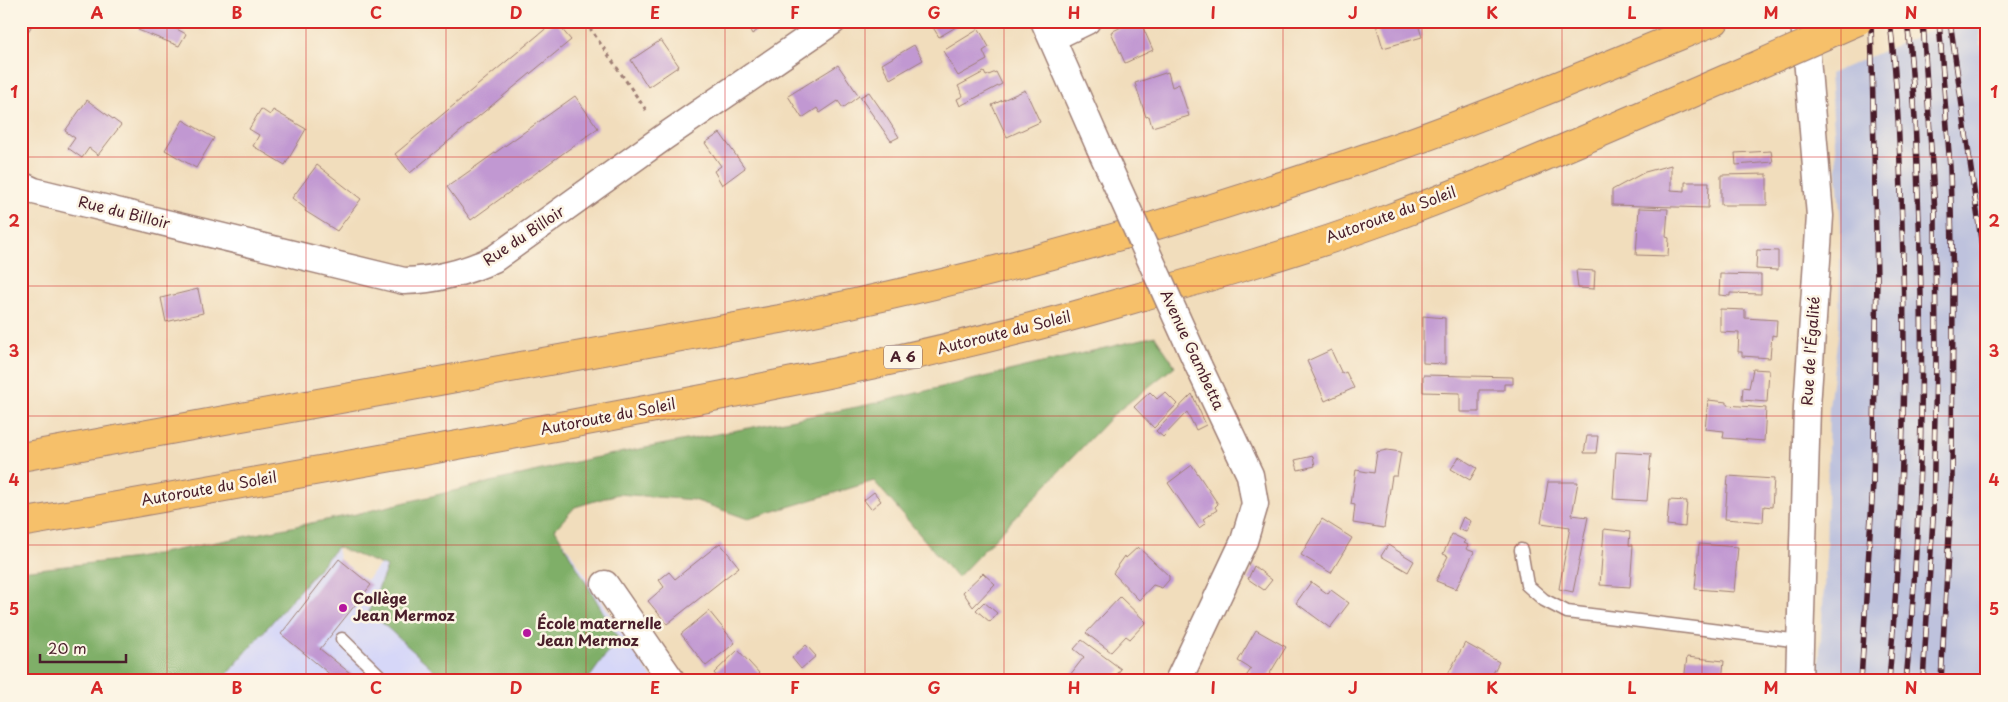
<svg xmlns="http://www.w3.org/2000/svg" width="2008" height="702" viewBox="0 0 2008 702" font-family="'Playpen Sans',sans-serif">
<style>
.built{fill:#d6d7f8}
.industrial{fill:#bec2dd}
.forest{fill:#7faf68;stroke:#64674a}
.building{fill:#c198d2}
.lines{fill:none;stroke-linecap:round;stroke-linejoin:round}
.lane-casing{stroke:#9e7e74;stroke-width:15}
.street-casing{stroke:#9e7e74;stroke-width:29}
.highway-casing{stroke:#9e7e74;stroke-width:30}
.path{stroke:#9e7e74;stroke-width:3;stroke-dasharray:4 4;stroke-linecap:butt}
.lane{stroke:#fff;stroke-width:12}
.street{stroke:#fff;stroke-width:26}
.highway{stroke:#f6c06b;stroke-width:28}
.rail-casing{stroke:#4a1f2b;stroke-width:5.5}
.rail{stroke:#fcf5e5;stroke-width:4;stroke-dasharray:11;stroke-linecap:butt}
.street-bridge-casing{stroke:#9e7e74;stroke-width:29;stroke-linecap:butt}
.highway-bridge-casing{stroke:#9e7e74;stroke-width:30;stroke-linecap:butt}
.street-bridge{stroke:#fff;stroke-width:26}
.highway-bridge{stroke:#f6c06b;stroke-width:28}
.grid{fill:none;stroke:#d62828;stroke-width:1;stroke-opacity:0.55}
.poi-dot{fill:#b5179e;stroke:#fcf5e5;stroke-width:2}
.labels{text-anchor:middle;stroke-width:5;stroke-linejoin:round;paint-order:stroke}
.shield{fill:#fcf5e5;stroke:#7f5f63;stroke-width:1}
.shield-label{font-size:14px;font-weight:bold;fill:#4a1f2b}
.street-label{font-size:15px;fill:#4a1f2b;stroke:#fcf5e5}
.poi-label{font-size:15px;font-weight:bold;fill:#4a1f2b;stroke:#fcf5e5;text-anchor:start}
.neatline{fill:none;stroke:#d62828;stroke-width:2}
.grid-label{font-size:16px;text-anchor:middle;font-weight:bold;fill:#d62828}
</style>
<rect width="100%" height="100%" fill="#fcf5e5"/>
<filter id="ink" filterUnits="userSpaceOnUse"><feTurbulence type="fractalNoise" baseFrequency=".02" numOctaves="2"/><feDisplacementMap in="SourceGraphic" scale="10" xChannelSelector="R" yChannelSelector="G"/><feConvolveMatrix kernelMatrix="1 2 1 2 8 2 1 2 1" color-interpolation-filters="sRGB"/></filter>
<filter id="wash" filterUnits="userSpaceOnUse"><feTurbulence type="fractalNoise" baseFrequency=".0096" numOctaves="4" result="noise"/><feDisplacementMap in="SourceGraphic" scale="20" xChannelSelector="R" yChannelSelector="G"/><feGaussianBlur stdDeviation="1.12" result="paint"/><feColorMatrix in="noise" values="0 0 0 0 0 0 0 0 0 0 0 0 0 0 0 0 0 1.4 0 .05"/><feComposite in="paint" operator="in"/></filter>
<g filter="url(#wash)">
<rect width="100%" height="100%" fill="#f1ddbc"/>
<path class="built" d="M555,529l99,152h-433l116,-134 2,12 27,21 30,-33z"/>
<path class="industrial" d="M1952,21h26l9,63v597h-169l8,-124 3,-151 10,-78 1,-59 1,-42 -11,-153z"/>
<path class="forest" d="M1155,336l20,30 -62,49 -156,163 -83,-97 -126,38 -54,-19 -76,-6 -43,13 -20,22 63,109 -31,43h-141l-77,-70 18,-44 -50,-20 -116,134h-88l-12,-8 -7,8h-93v-110l116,-13 219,-44 232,-55 279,-54z"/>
<g id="blocks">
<path class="building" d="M21,21l13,1 -13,21z
M145,21h17l24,13 -7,12 -41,-16z
M555,21l16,19 -161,133 -15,-19z
M745,21h27l-20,13z
M929,21h37l-27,16z
M1134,21h6l13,29 -28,13 -14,-31z
M1375,21h42l5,16 -39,11z
M979,29l10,18 -6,4 4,9 -29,16 -15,-25z
M661,40l18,26 -31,21 -17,-27z
M914,45l9,15 -33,19 -8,-15z
M838,65l21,31 -16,12 -5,-7 -18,12 -3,-5 -15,10 -14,-22z
M984,72l2,4 10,-4 6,12 -42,22 -3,-7 6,-3 -5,-10z
M1168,72l4,15 7,-3 10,32 -37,11 -3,-11 -3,1 -11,-34z
M1025,90l15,32 -33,15 -15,-32z
M869,92l18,26 12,19 -8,4 -31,-44z
M575,96l23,32 -127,92 -24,-33z
M87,100l34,25 -23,30 -9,-7 -7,10 -14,-10 7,-10 -10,-7z
M261,109l9,6 3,-5 33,19 -21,36 -32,-19 6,-11 -10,-6z
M183,120l31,18 -18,30 -31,-18z
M720,133l25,35 -23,17 -8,-14 7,-5 -16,-23z
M1771,151l2,11 -37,3 -1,-12z
M317,165l44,34 -24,32 -32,-20 1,-2 -14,-11z
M1671,165v25l14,1v-9h24l-1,26 -96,-3v-15l33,-18z
M1767,174v31h-46v-30z
M1639,208l29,1 -2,28 3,1 -1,18 -32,-1z
M1757,250l21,1v19l-22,-1z
M1576,270l19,1 -1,18 -16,-1z
M1720,274l41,1v19l-31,-1v3l-11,-1z
M198,289l5,24 -37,9 -5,-24z
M1720,309l25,1v8l32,2 -1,16 -4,-1 -2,23 -28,-2v-4h-4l1,-19 -19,-1z
M1423,316l22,2v46l-22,-1z
M1331,350l11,24 4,-2 8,16 -29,13 -18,-40z
M1753,369l16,1 -2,32 -25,-2 1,-13 6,1z
M1423,375l90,2v7h-9v6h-25v22h-19v-19l-37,-1z
M1150,392l7,7 8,-7 12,12 -23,24 -20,-21z
M1192,394l14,31 -10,5 -9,-18 -24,25 -7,-6z
M1708,400l19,2v3l39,3 -2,33 -41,-3 1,-7 -19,-2z
M1587,436h11l-2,17h-12z
M1387,450l14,2 -4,24h-5l-8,52 -31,-5 2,-18 -4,-1 5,-34 18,3 3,-21z
M1616,452l35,2 -4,47 -34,-2z
M1313,456l2,10 -17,4 -3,-10z
M1459,457l18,11 -7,12 -19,-11z
M1192,465l26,39 -3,3 2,3 -14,9 3,4 -7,5 -31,-45z
M1728,476l46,3 -2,28 -8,-1 -1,16 -38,-3z
M1548,482h30l-6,33 16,2 -15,75 -14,-3 11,-62 -29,-4z
M874,492l7,9 -10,8 -7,-9z
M1669,500l18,1 -2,26 -18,-2z
M1463,517l8,4 -5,11 -8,-3z
M1322,519l30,19 -21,35 -30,-18z
M1604,529l26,3 -1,13h4l-3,42 -30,-2z
M1452,534l14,7 -2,2 4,2 -2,4 8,3 -18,37 -20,-8 12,-25 -5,-2z
M720,543l19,24 -72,57 -19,-23 16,-14 -5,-7 10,-8 6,7z
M1699,544l39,3 -4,45 -39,-3z
M1388,545l26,16 -6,11 -27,-16z
M1138,547l31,29v4l-7,8 -9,-3 -14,15 -26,-27 12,-17 1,2z
M339,559l32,26 -51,64 40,32h-22l-57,-47z
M1254,566l18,14 -8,10 -16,-11z
M983,573l12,11 -22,23 -10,-15z
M1311,582l17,12 3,-4 18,13 -19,25 -34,-25z
M1120,597l26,25 -16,17 -4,-3 -15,16 -25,-19z
M984,602l13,11 -7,9 -14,-12z
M709,611l26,32 -29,23 -25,-32z
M1256,630l30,17 -19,31 5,3h-29l8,-12 -13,-8z
M1082,640l39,29 -9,12h-34l-8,-6 14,-18 -10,-8z
M1465,643l34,19 -10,19h-45z
M806,645l10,11 -15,13 -9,-11z
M738,650l22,24 -7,7h-33l-6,-8z
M1687,657l37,4 -2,20h-38z"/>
</g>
</g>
<g filter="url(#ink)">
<use href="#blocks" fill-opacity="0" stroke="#9e7e74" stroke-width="1"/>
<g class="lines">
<g class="lane-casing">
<path id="lane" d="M1521,550l6,35 17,15 23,12 233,29
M342,639l43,42"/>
</g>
<g class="street-casing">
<path id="street" d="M1044,21l55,125
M1052,38l35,-17
M21,185l13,6 370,90c32,-1 60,-8 90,-22l170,-122 169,-116
M605,584l67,97
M1178,681l66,-140 11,-37 -5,-29 -52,-110
M1799,681l8,-274 13,-191 -16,-195"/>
</g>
<g class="highway-casing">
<path id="highway" d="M21,457l759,-138c82,-17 164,-35 246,-57 119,-31 237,-69 354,-109 113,-39 224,-86 335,-132
M21,523c204,-36 409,-72 613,-111 165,-31 331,-64 492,-111 87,-25 174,-50 259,-81 124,-46 245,-100 366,-152"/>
</g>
<path class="path" d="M585,21l63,92"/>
<use href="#lane" class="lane"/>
<use href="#street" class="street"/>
<use href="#highway" class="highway"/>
<g class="rail-casing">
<path id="rail" d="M1939,21l11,146 3,119 -1,193 -11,202
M1950,21l37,261
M1861,681l12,-198 4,-205 -6,-257
M1889,681c13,-152 18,-304 13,-456 -2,-68 -4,-136 -12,-204
M1906,681c16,-162 19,-324 12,-487 -2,-57 -4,-115 -11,-173
M1923,681l10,-162 3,-157 -1,-149 -12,-192"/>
</g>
<use href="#rail" class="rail"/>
<g class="street-bridge-casing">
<path id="street-bridge" d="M1099,146l99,219"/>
</g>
<g class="highway-bridge-casing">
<path id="highway-bridge" d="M1751,68l107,-47"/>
</g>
<use href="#street-bridge" class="street-bridge"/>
<use href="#highway-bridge" class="highway-bridge"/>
</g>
</g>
<path class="grid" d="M167,21v660M306,21v660M446,21v660M586,21v660M725,21v660M865,21v660M1004,21v660M1144,21v660M1283,21v660M1422,21v660M1562,21v660M1702,21v660M1841,21v660M21,157h1966M21,286h1966M21,416h1966M21,545h1966"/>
<g class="poi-dot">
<circle cx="343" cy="608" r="5"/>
<circle cx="527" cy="633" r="5"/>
</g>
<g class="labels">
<rect class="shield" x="884" y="345.5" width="38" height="23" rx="4"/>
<g class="shield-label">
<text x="903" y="362">A 6</text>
</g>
<g class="street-label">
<text transform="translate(124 213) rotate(14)" y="5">Rue du Billoir</text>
<text transform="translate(1391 215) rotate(-20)" y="5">Autoroute du Soleil</text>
<text transform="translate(524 236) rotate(-34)" y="5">Rue du Billoir</text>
<text transform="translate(1004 333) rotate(-14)" y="5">Autoroute du Soleil</text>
<text transform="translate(1192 350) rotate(65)" y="5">Avenue Gambetta</text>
<text transform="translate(1811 351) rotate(-86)" y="5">Rue de l'Égalité</text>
<text transform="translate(608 417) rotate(-11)" y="5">Autoroute du Soleil</text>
<text transform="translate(209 489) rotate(-10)" y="5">Autoroute du Soleil</text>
</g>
<g class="poi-label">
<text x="353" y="604">Collège<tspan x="353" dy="17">Jean Mermoz</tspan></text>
<text x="537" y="629">École maternelle<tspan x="537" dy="17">Jean Mermoz</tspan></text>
</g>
</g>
<rect width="2008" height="702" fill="none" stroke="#fcf5e5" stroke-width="55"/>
<path d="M40 654v8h86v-8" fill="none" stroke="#4a1f2b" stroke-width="2.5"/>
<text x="48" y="654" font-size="15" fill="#4a1f2b" stroke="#fcf5e5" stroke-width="4" paint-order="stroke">20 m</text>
<rect x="28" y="28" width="1952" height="646" class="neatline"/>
<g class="grid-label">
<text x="97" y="19">A</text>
<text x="237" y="19">B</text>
<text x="376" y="19">C</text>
<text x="516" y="19">D</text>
<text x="655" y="19">E</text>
<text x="795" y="19">F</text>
<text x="934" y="19">G</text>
<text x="1074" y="19">H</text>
<text x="1213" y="19">I</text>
<text x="1353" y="19">J</text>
<text x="1492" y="19">K</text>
<text x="1632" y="19">L</text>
<text x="1771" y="19">M</text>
<text x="1911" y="19">N</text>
<text x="14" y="98">1</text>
<text x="1994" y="98">1</text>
<text x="14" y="227">2</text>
<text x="1994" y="227">2</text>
<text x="14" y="357">3</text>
<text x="1994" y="357">3</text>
<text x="14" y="486">4</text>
<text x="1994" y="486">4</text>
<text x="14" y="615">5</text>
<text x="1994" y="615">5</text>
<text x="97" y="694">A</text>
<text x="237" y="694">B</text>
<text x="376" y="694">C</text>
<text x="516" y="694">D</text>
<text x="655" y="694">E</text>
<text x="795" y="694">F</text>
<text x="934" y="694">G</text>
<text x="1074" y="694">H</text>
<text x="1213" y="694">I</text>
<text x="1353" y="694">J</text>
<text x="1492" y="694">K</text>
<text x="1632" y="694">L</text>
<text x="1771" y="694">M</text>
<text x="1911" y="694">N</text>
</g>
</svg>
